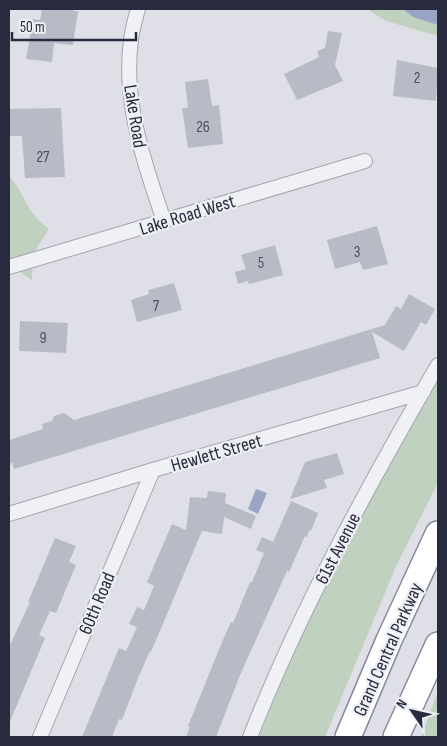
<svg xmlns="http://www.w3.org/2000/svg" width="447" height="746" viewBox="0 0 447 746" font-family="'Sofia Sans Condensed',sans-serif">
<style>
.green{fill:#c0d1bf}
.water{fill:#9aa5c6}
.building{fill:#b8bac6}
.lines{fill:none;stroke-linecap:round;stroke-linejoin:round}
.street-casing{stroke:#a4a5b1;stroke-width:16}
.highway-casing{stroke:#868a9d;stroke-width:28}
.street{stroke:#f0f1f5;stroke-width:14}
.highway{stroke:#fff;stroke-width:25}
.labels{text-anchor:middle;stroke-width:4.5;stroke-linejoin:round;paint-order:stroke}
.number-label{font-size:16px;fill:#4c4f5f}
.street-label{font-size:19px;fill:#282b3d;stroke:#edeff5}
</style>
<rect width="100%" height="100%" fill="#dedfe7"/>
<path class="green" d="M367,9h71v27l-52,-15z
M9,176c17,19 17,37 40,53l-16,25 -1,26 -15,-10 -8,-1z
M438,375v108l-41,81 -72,173h-66l29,-73 51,-109z
M438,691v46h-17z"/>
<path class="water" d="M403,9h35v16l-25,-8z
M256,489l11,4 -9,21 -10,-5z"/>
<path class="building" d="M42,9h32v2h4l-5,34 -19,-2 -2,19 -26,-3 7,-40 7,1z
M328,31l14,2 -7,32 8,16 -46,19 -13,-26 35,-17 -2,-6 8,-3z
M397,60l41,8 -2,33 -43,-5z
M208,79l4,27 7,-1 4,39 -35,4 -6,-40h6l-3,-26z
M61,108l4,69 -40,1 -3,-42h-13v-27z
M377,226l11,38 -25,6 -3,-8 -25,7 -8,-29z
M275,245l8,30 -34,9 -1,-3 -10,3 -3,-12 11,-3 -5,-14z
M174,283l8,27 -45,12 -6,-22 18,-6 -1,-4z
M409,294l26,15 -9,16 -5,-3 -17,29 -32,-19 8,26 -366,111 -2,-6 -3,1v-24l34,-11 -1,-5 10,-3 2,-5 10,-3 10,7 311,-95 11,-19 5,3z
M20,321l48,2 -2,30 -47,-2z
M337,453l7,21 -20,6 3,8 -37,11 15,-37z
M208,491l18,2 -1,10 31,13 -5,13 -27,-12 -2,17 -20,-3 -51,121 -1,-1 -12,27 -16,42 -3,-1 -7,18h-30l37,-89 7,3 11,-24 -8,-3 8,-17 7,3 10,-24 -7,-4 25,-58 14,6 4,-33 17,1z
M291,501l27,12 -7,18 -2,-1 -2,7 -2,-1 -16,36 -2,-1 -47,104 -24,62h-30l4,-10 -2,-1 34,-84 9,-20 2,1 17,-41h2l12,-29 -8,-3 6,-13 11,5z
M55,538l21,8 -7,16 7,3 -20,48 -6,-2 -11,24 6,3 -36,86v-77l21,-45h-2z"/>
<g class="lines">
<g class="street-casing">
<path id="street" d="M138,9c-23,71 3,144 26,212
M9,267l356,-106
M9,514l144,-44 270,-78
M40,737l113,-267
M250,737c51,-129 118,-251 188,-372"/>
</g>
<g class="highway-casing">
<path id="highway" d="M348,737l41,-97 49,-106
M396,737l42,-92"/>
</g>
<use href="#street" class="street"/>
<use href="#highway" class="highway"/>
</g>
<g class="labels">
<g class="number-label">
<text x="417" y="83">2</text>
<text x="203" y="132">26</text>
<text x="43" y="162">27</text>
<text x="357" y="257">3</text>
<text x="261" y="268">5</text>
<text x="156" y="311">7</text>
<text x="43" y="343">9</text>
</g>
<g class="street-label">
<text transform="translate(136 116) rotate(81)" y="7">Lake Road</text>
<text transform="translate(187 214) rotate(-17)" y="7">Lake Road West</text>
<text transform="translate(216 452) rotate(-16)" y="7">Hewlett Street</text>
<text transform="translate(337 548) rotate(-63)" y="7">61st Avenue</text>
<text transform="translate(96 603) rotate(-67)" y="7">60th Road</text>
<text transform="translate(387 649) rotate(-66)" y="7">Grand Central Parkway</text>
</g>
</g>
<rect width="447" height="746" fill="none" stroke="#282b3d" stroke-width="20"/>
<g transform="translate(412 711) rotate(304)" stroke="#edeff5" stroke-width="4" paint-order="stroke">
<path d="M0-4L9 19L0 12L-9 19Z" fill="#282b3d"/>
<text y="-8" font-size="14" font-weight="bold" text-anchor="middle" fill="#282b3d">N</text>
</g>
<path d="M12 32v8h124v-8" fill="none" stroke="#282b3d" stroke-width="2.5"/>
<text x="20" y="32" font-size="15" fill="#282b3d" stroke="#edeff5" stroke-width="4" paint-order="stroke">50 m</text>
</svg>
